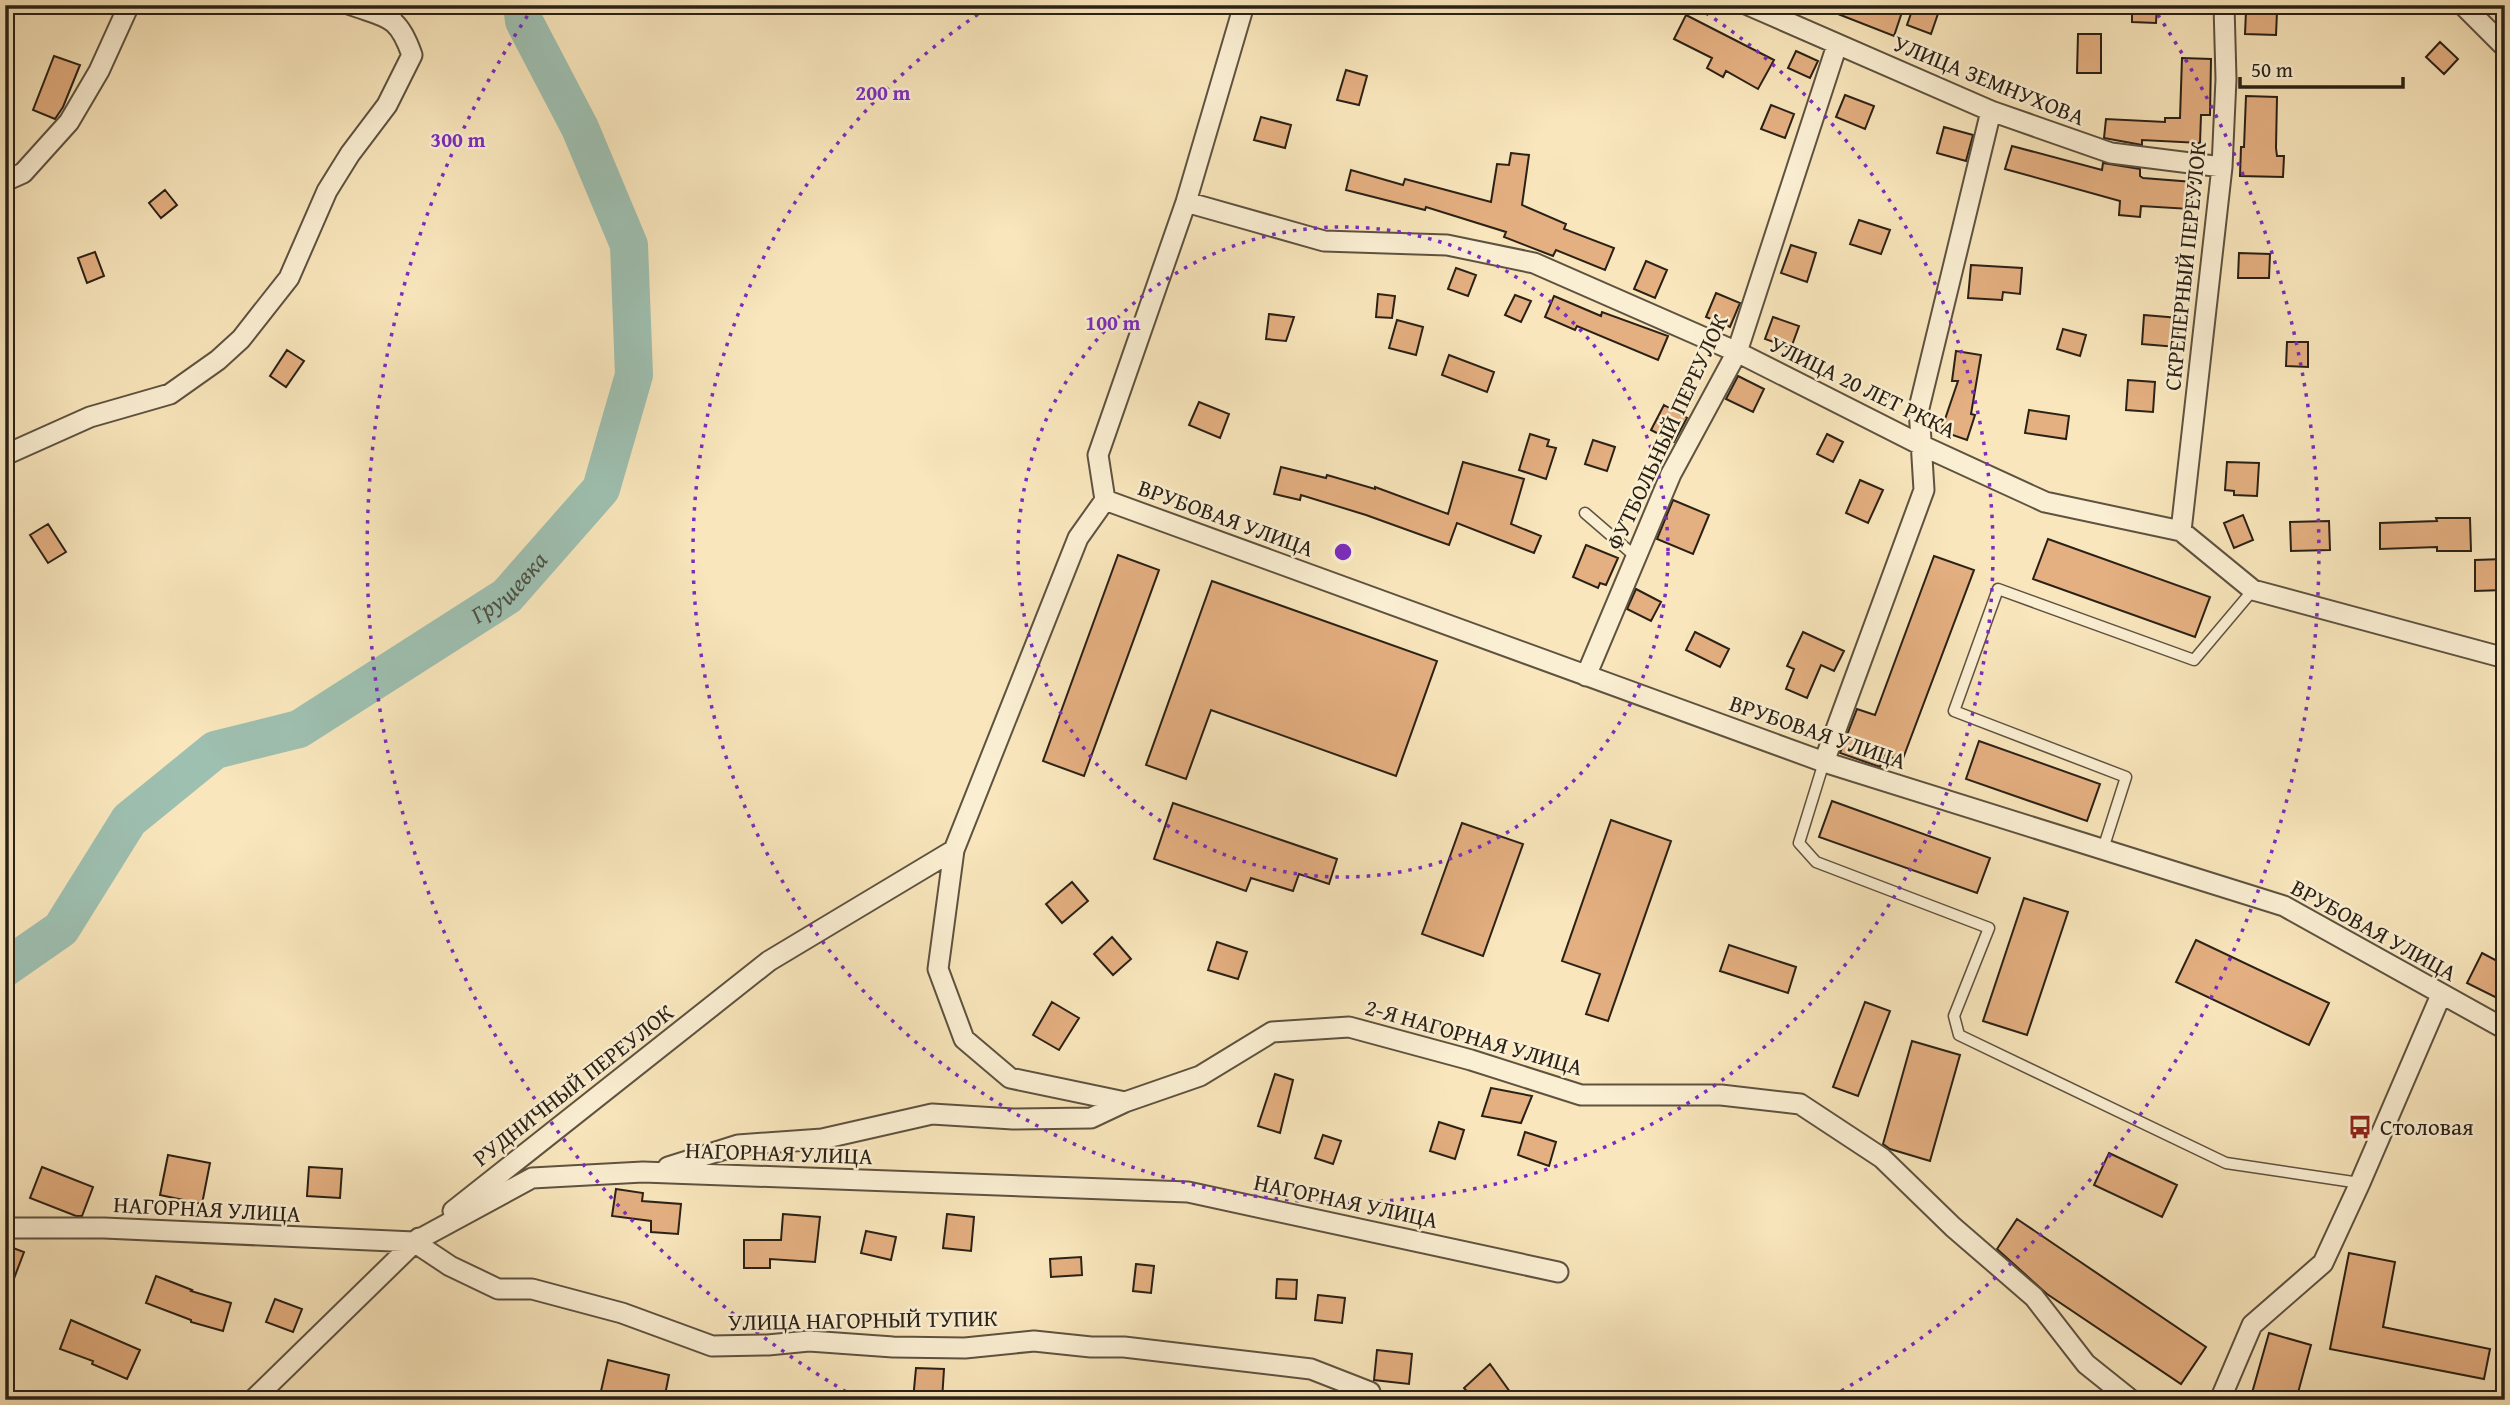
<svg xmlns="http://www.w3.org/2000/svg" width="2510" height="1405" viewBox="0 0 2510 1405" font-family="'Gentium Book Plus',serif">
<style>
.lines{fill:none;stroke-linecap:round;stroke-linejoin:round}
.river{stroke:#9ec0b1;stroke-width:38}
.building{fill:#e4af81;stroke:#2a2116;stroke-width:2}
.lane-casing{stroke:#5e5240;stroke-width:13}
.street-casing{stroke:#5e5240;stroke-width:23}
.lane{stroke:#fbefd3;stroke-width:10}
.street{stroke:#fbefd3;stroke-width:19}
.ring{fill:none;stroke:#7b2cbf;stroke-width:3.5;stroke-dasharray:3.5 7}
.labels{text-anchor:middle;stroke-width:5;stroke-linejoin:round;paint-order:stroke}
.street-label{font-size:23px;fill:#2a2116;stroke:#fbefd3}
.poi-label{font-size:23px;fill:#2a2116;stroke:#fbefd3;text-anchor:start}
.water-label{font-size:24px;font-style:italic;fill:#4d5144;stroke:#fbefd3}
.centre{fill:#7b2cbf;stroke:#fbefd3;stroke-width:3.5}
.ring-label{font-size:21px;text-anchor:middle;font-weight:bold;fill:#7b2cbf;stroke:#fbefd3;stroke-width:5;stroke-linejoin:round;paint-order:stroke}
</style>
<rect width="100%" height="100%" fill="#f9e6bc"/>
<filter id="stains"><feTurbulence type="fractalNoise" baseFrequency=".00286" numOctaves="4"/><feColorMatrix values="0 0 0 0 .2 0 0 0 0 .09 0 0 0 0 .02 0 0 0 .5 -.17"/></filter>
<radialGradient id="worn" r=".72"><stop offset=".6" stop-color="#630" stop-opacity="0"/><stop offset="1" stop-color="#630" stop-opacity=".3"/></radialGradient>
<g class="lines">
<path class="river" id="s1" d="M5,968l56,-39 68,-109 86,-70 84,-21 208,-133 94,-107 33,-114 -5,-130 -49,-117 -56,-107 -2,-16"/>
</g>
<path class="building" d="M1815,5h77l11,4 -9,27z
M1914,5h27l-10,29 -24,-9z
M2132,5h25l-1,18 -24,-1z
M2246,11l31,1 -1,23 -31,-1z
M1686,15l88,45 -16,29 -32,-18 -3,6 -16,-9 5,-10 -38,-19z
M2078,34h23v39h-24z
M2440,42l18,17 -14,15 -18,-17z
M1796,51l22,10 -8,17 -22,-10z
M54,56l26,9 -17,42 -8,12 -22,-9z
M2182,58l29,1 -1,56h-9l-1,28 -58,-3v5l-38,-7 2,-19 59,3v-4h15z
M1346,70l21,6 -8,29 -22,-5z
M1845,95l29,11 -9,23 -29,-12z
M2246,96l31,1 -1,51 1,8h7l-1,21 -43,-1 1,-29h3z
M1771,105l23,9 -9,24 -24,-9z
M1261,117l30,8 -6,23 -31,-8z
M1944,127l29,8 -7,26 -29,-8z
M2012,146l90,24 1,-7 37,6v7l3,2 50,4 -3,27 -49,-3 -1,11 -21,-2 1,-14 -115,-32z
M1511,153l18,2 -7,50 44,19 -2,5 50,19 -9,22 -49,-20 -3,6 -49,-19 2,-5 -80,-25 -1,3 -79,-20 5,-20 52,15 2,-6 86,23 6,-38 12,1z
M165,190l12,15 -16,13 -12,-15z
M1859,220l31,10 -9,24 -31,-10z
M1791,245l25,8 -9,29 -26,-9z
M95,252l9,24 -17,7 -9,-25z
M2239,253l31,1 -1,24h-31z
M1646,261l21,9 -12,28 -21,-9z
M1971,265l51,3 -2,26 -17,-2 -1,8 -34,-2z
M1456,268l20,7 -8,21 -20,-7z
M1716,293l24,10 -10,24 -24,-10z
M1378,294l17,2 -3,22 -16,-1z
M1515,295l16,6 -10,21 -16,-7z
M1554,296l47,20 1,-4 66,24 -10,24 -81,-34 -2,4 -30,-13z
M1269,314l25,3 -8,24 -20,-2z
M2144,315l35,3 -2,29 -35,-3z
M1773,317l26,9 -8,22 -26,-9z
M1397,320l26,7 -7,28 -27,-7z
M2063,329l23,6 -6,21 -23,-7z
M2287,342h21v25l-22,-1z
M287,350l17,11 -18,26 -16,-11z
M1956,351l25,4 -10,59 4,1 -8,25 -26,-9 17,-50h-6z
M1449,355l45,17 -7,20 -45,-17z
M1738,376l26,13 -11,23 -27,-13z
M2128,380l27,2 -2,30 -27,-2z
M1199,402l30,12 -9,24 -31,-13z
M1664,405l23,13 -13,24 -23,-12z
M2029,410l40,6 -3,23 -41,-6z
M1530,434l19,6 -2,6 9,2 -10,31 -27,-9z
M1827,434l16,8 -10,20 -16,-8z
M1593,440l22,7 -8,24 -22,-7z
M1463,462l61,17 -13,45 30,12 -7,17 -77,-30 -8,22 -83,-30 -65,-20 -1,5 -26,-6 7,-27 45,11 1,-3 48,14v-2l73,27z
M2227,462l32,1 -2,33 -23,-1v-4l-9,-1z
M1860,480l23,10 -15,33 -22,-10z
M1673,500l36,15 -16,39 -36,-15z
M2243,515l10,25 -19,8 -10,-25z
M2436,518h34l1,33h-34v-4l-57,2v-26l57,-2z
M2329,521l1,29 -39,1 -1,-29z
M48,524l18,28 -18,11 -18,-28z
M2048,539l162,58 -15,40 -162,-58z
M1586,545l32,13 -12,27 -6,-2 -2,5 -25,-11z
M1118,555l41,15 -75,206 -41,-15z
M1934,556l40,14 -72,191 -18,-6 -4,12 -40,-14 17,-44 18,6z
M2503,559l1,31 -29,1v-31z
M1212,581l225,80 -41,115 -185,-66 -25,69 -40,-14z
M1636,589l25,13 -10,19 -24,-12z
M1695,632l34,17 -9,18 -34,-17z
M1803,632l41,19 -10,20 -13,-6 -14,33 -21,-9 8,-20 -7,-3z
M1979,741l121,43 -13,37 -121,-42z
M1832,801l158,57 -13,35 -158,-56z
M1173,803l164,56 -8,25 -30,-10 -6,17 -42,-13 -5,13 -92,-32z
M1611,820l60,21 -63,180 -22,-7 14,-40 -38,-13z
M1462,823l61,21 -40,112 -61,-22z
M1072,882l16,19 -26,22 -16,-19z
M2024,898l44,14 -41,123 -44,-14z
M1112,937l19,22 -18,16 -19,-21z
M2196,940l133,63 -20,42 -133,-63z
M1217,942l30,10 -9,27 -30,-9z
M1729,945l67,22 -8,26 -68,-22z
M2482,953l23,12v37l-38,-19z
M1052,1002l27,16 -20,32 -26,-15z
M1865,1002l25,9 -32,85 -25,-9z
M1912,1041l48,14 -30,106 -40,-12 -7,-5z
M1275,1074l18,6 -13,53 -22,-7z
M1491,1088l41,8 -11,27 -39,-7z
M1439,1122l25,8 -9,29 -25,-8z
M1525,1132l31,10 -7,24 -31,-11z
M1323,1135l18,6 -8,23 -18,-6z
M2109,1153l68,32 -15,32 -68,-32z
M168,1155l42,8 -8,41 -42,-9z
M42,1167l51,20 -11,29h-6l-46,-18z
M309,1167l33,2 -2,29 -33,-2z
M616,1189l27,4 -1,8 39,3 -3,30 -27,-2v-11l-39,-5z
M783,1214l37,3 -5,45 -45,-3v9h-26v-28h37z
M947,1214l27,3 -3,34 -28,-3z
M2017,1219l189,128 -25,37 -134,-90 -50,-45z
M866,1231l30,6 -5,23 -30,-7z
M5,1245l19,7 -17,45 -2,-1z
M2349,1253l46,9 -12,65 107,22 -6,30 -154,-30z
M1081,1257l1,18 -31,2 -1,-18z
M1136,1264l18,2 -3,27 -18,-2z
M156,1276l36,14 -1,1 40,12 -8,28 -32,-9v-2l-45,-17z
M1277,1279l20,1 -1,19 -20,-1z
M1318,1295l27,3 -3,25 -27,-3z
M275,1299l27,10 -9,23 -27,-10z
M71,1320l69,30 -13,29 -35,-15 1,-3 -33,-12z
M2269,1333l42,12 -15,55h-46z
M1377,1350l35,4 -3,30 -35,-4z
M608,1360l61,15 -5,25h-36l1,-3 -28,-6z
M1490,1364l20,28 -8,8h-28l-10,-12z
M916,1368l28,1 -2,31h-29z"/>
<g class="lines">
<g class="lane-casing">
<path id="lane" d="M393,20l7,-15
M1585,513l51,44
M1824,762l-25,81 17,19 173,66 -35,88 5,19 267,128 134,20
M2103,849l23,-72 -172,-66 44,-122 196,71 59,-70"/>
</g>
<g class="street-casing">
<path id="street" d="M1244,5l-58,197 -88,253 7,45 -27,38 -124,312 -16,119 26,70 46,39 115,24 75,-26 72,-44 77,-5 122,33 110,35h140l79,9 82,54 71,69 81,70 52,67 45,36
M1748,5l243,106 120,42 111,14
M2463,5l42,42
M5,181l18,-8 46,-51 30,-51 30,-66
M1186,202l138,39 123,4 87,18 203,89 186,94 122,56 136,29 72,59 252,68
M5,455l85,-38 80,-23 48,-34 23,-21 48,-61 38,-87 23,-37 37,-49 25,-50c-14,-40 -24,-37 -61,-50
M1105,500l719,262 460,144 221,123
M2181,531l41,-364 4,-88 -2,-74
M1586,676l85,-202 66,-122 100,-307
M1824,762l100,-272 -5,-82 72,-297
M668,1167l70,-22 84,-6 110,-25 81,5 78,-1 34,-16
M453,1211l316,-250 185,-111
M5,1228h99l310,14 118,-64 111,-6 545,20 370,80
M414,1242l36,24 48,23h34l90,24 90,33 56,-1 41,-4 84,6 72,1 69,-7 57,6h33l187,22 59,23
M253,1400l166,-162
M2220,1400l32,-75 71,-62 37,-80 81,-188"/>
</g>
<use href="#lane" class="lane"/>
<use href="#street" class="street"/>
</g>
<g class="ring">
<circle cx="1343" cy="552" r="325"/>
<path d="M1697 7A650 650 0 1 1 989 7"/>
<path d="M855 1397A976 976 0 0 1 534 6M2152 6A976 976 0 0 1 1831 1397"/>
</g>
<defs>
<g id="bus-bare" transform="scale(1.89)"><path d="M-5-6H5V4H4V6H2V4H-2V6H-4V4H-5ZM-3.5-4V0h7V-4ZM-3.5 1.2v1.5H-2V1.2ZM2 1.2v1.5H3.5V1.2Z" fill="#8f2418" stroke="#fbefd3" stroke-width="2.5" paint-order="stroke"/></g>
</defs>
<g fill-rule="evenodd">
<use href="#bus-bare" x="2360" y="1127"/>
</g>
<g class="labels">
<g class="street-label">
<text transform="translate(1989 80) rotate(22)" y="8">УЛИЦА ЗЕМНУХОВА</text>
<text transform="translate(2185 266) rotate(-84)" y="8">СКРЕПЕРНЫЙ ПЕРЕУЛОК</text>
<text transform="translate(1863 387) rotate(26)" y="8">УЛИЦА 20 ЛЕТ РККА</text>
<text transform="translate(1667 432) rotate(-65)" y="8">ФУТБОЛЬНЫЙ ПЕРЕУЛОК</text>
<text transform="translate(1226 518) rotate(20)" y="8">ВРУБОВАЯ УЛИЦА</text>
<text transform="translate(1818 732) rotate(19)" y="8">ВРУБОВАЯ УЛИЦА</text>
<text transform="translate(2374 930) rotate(29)" y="8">ВРУБОВАЯ УЛИЦА</text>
<text transform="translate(1474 1037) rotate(16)" y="8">2-Я НАГОРНАЯ УЛИЦА</text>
<text transform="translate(573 1085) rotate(-38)" y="8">РУДНИЧНЫЙ ПЕРЕУЛОК</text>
<text transform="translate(779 1153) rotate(2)" y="8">НАГОРНАЯ УЛИЦА</text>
<text transform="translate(1346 1201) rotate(12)" y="8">НАГОРНАЯ УЛИЦА</text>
<text transform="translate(207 1209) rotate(3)" y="8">НАГОРНАЯ УЛИЦА</text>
<text transform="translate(863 1320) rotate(-1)" y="8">УЛИЦА НАГОРНЫЙ ТУПИК</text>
</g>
<g class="poi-label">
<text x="2380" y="1135">Столовая</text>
</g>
<g class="water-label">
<text dy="8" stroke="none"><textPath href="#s1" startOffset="648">Грушевка</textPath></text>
</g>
</g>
<circle cx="1343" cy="552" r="10" class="centre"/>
<g class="ring-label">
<text x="883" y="100">200 m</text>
<text x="458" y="147">300 m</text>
<text x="1113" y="330">100 m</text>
</g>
<rect width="2510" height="1405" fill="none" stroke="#f9e6bc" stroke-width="28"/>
<rect x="7" y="7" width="2496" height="1391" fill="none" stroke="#2a2116" stroke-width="3.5"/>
<rect x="14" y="14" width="2482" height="1377" fill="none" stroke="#2a2116" stroke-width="2"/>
<path d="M2240 77v10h163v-10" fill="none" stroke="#2a2116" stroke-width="3.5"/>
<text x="2251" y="77" font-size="21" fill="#2a2116" stroke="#fbefd3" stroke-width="5" paint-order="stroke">50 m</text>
<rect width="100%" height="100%" filter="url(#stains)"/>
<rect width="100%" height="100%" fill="url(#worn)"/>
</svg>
